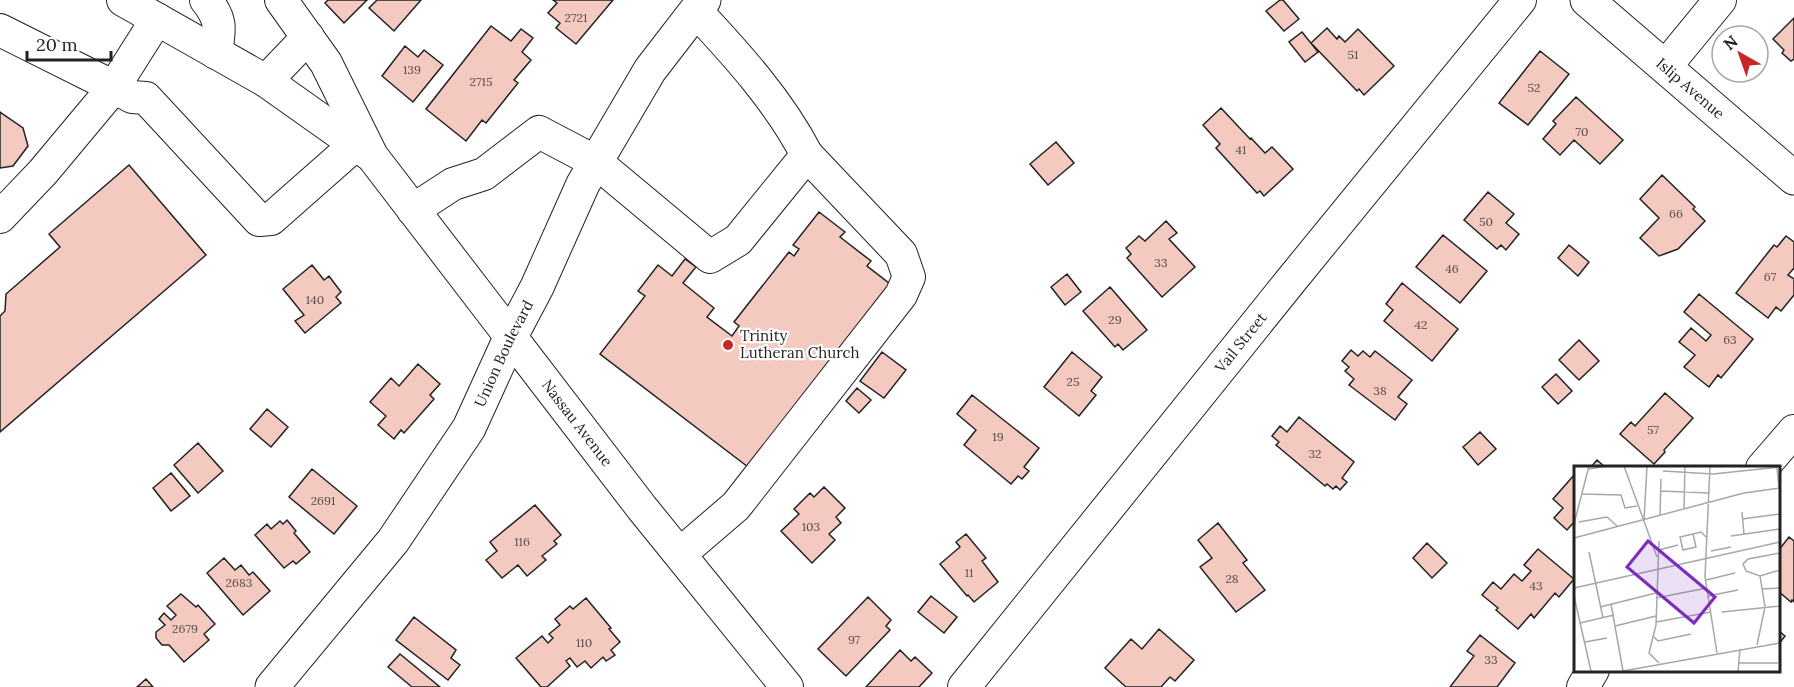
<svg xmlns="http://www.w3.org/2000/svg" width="1794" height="687" viewBox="0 0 1794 687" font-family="Lora,serif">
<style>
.building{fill:#f3c9c0;stroke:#222;stroke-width:1.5}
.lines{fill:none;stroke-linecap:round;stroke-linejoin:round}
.minor-casing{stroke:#222;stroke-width:34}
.major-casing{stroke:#222;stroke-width:35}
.minor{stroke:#fff;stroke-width:32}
.major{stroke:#fff;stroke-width:33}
.poi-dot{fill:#c62828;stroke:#fff;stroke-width:2}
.labels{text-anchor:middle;stroke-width:4.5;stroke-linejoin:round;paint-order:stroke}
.number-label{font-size:12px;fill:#564c4a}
.street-label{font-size:15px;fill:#222;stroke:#fff}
.poi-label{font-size:15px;fill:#222;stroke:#fff;text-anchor:start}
.inset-road{fill:none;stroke:#a7a7a7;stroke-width:1.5}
.view{fill:#7b2cbf;fill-opacity:0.15;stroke:#7b2cbf;stroke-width:3}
.inset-edge{fill:none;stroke:#222;stroke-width:3}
</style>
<rect width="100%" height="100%" fill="#fff"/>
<path class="building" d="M328,0h39l-23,23 -19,-20z
M377,0h44l-27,31 -25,-23z
M553,0h60l-37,44 -20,-16 4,-5 -12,-10 9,-10z
M1280,0h3l16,19 -15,12 -18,-20z
M1794,18v41l-3,2 -9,-8 2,-3 -11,-11z
M491,26l20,15 10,-12 12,9 -11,14 9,8 -17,20 4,3 -32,40 -4,-3 -16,21 -40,-32z
M1327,28l10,11 2,-3 6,6 13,-13 36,37 -30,29 -5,-6 -2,2 -46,-48z
M1302,32l16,20 -13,10 -16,-20z
M405,46l13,11 6,-7 19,15 -30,37 -31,-26z
M1540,51l29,23 -41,51 -29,-22z
M1576,97l47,43 -23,24 -26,-24 -14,15 -17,-16 13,-15 -3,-3z
M1221,108l29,31 1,-1 14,15 7,-6 21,22 -29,27 -4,-5 -3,2 -41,-45 4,-4 -17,-19z
M0,112l23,16 5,18 -15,20 -13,2z
M1056,142l18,21 -26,22 -18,-21z
M129,165l77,90 -206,177v-116l5,-5 1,-17 54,-47 -11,-13z
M1662,175l33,32 -2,2 12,12 -27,28 -19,7 -19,-18 19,-20 -19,-19z
M1488,192l26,22 -8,9 13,11 -13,16 -5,-5 -4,4 -33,-29z
M819,212l26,20 -5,5 31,24 -4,5 27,21 -142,183 -152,-116 45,-58 -7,-5 20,-26 14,11 13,-17 11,8 -13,16 31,25 -7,9 25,19 7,-10 -5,-4 55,-70 5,4 5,-7 -6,-4z
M1166,221l11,12 -8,6 26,28 -33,30 -35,-39 4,-4 -5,-6 13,-12 6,5z
M1443,235l44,36 -27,32 -44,-36z
M1786,236l8,6v26l-6,7 6,4v16l-13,16 -5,-4 -8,11 -32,-25 38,-48 3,2z
M1569,245l20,17 -11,14 -20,-18z
M312,265l12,15 5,-4 12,16 -5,5 5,6 -36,30 -10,-12 9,-6 -21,-26z
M1067,274l14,18 -16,13 -14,-18z
M1402,283l56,46 -26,32 -48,-40 9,-11 -7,-6z
M1110,287l37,43 -24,20 -5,-6 -3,3 -32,-36z
M1699,294l54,45 -32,39 -3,-3 -9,12 -25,-20 11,-12 -16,-13 12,-14 15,13 5,-6 -27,-23z
M1579,340l20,21 -20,19 -20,-20z
M1351,350l7,6 5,-5 7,6 5,-6 37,29 -14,17 9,7 -12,16 -46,-35 5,-6 -9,-8 4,-4 -7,-6z
M882,352l24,18 -22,28 -24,-17z
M1072,352l30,25 -11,14 5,4 -17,21 -35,-29z
M418,364l22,20 -10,11 4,4 -30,34 -3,-3 -7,9 -16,-14 8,-9 -16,-14 21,-24 8,8z
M1556,374l16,17 -14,13 -16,-17z
M857,388l14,12 -12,13 -13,-12z
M1665,393l28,25 -29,32 1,2 -11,12 -34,-30 11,-12 4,4z
M972,395l67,53 -15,19 5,4 -7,8 -4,-3 -7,8 -47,-39 12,-15 -19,-16z
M267,409l21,18 -17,20 -21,-18z
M1299,417l55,45 -12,16 5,4 -7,8 -4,-4 -3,3 -6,-5 -2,2 -49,-41 3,-3 -7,-6 8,-10 7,6z
M1480,432l16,17 -18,16 -15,-18z
M198,443l25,28 -25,22 -24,-28z
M1597,460l9,8h-16z
M312,469l45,37 -23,28 -45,-37z
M171,473l19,23 -19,15 -18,-23z
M1575,474v49l-1,-1 -7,8 -13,-12 9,-10 -10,-9z
M824,487l21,21 -9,9 5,6 -12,11 6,6 -23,23 -31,-32 18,-17 -5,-5 16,-16 4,4z
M535,505l26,30 -7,6 3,3 -15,12 4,4 -19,16 -9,-11 -16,13 -16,-18 11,-9 -7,-9z
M287,520l9,11 -2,2 16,19 -14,12 -3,-3 -9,7 -29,-33 12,-11 4,5 9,-8 3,3z
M1218,523l29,37 -4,3 22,27 -29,22 -36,-45 12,-9 -14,-18z
M966,534l20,24 -4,3 16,21 -24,20 -6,-7 -1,1 -27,-32 20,-17 -4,-5z
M1789,537l5,4v61l-2,-2 -1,2 -13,-11v-40z
M1427,543l20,20 -15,15 -19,-20z
M1538,549l36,30 -15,18 -4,-4 -21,25 -3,-4 -13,15 -22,-19 2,-2 -16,-13 11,-13 8,7 13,-15 8,7 9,-10 -7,-6z
M224,558l11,12 6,-5 8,10 4,-3 17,19 -27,24 -36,-42z
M181,594l15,13 2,-2 17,19 -11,10 5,6 -25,22 -15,-17h-7l-6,-7v-6l9,-7 -6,-6 5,-6 7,7 5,-5 -9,-9z
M931,596l26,21 -13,16 -26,-21z
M868,597l23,23 -5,6 4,4 -44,46 -28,-27z
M586,598l25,30 -2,1 11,13 -9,8 4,5 -9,6 -3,-4 -12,11 -6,-7 -8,6 -7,-9 -4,3 4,5 -23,21h-6l-25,-29 26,-22 6,7 5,-5 -4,-4 11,-9 -5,-6 15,-13 3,3z
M414,617l42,33 -5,8 9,7 -12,15 -52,-40z
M1159,629l35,31 -19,21 -5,-4 -9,10h-35l-21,-19 26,-29 11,10z
M1778,630l7,6 -7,9z
M1480,635l35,28 -18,24h-47l24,-31 -7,-5z
M900,650l11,11 4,-4 17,16 -13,14h-53z
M400,654l40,33h-28l-24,-20z
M146,679l7,8h-16z"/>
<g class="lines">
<g class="minor-casing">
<g id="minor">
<path d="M123,0l143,81 103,73"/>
<path d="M206,0c16,20 14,28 10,53"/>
<path id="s1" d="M281,0l45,63 46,93 270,352 145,179"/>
<path d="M0,30l114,57 43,-68"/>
<path d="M1665,67l55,-67"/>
<path d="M266,81l42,-44"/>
<path d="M413,210l40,-26 31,-10 55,-42 57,30 114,95 28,-17 69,-85c-28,-54 -70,-100 -111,-144"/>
<path d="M0,217l43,-45 71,-85 18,10 14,1 113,122 12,-1 85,-75"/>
<path d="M1762,468l32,-37"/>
<path d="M680,554l56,-48 165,-211 8,-18 -8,-23 -94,-99"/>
<path id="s2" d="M964,687l329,-409 227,-278"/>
<path d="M1583,687l10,-17"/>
</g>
</g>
<g class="major-casing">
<g id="major">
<path id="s3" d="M1587,0l207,178"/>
<path id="s4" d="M272,687l121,-146 76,-113 41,-90 27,-51 46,-103 67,-114 54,-70"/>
</g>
</g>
<use href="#minor" class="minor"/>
<use href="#major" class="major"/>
</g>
<circle class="poi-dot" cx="728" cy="345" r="6"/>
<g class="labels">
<g class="number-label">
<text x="576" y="22">2721</text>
<text x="1353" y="59">51</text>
<text x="412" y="74">139</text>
<text x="481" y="86">2715</text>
<text x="1534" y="92">52</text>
<text x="1582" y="136">70</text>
<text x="1241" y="154">41</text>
<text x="1676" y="218">66</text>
<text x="1486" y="226">50</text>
<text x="1161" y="267">33</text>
<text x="1452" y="273">46</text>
<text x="1770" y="281">67</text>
<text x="315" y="304">140</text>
<text x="1115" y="324">29</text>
<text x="1421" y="329">42</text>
<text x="1730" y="344">63</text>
<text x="1073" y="386">25</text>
<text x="1380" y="395">38</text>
<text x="1653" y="434">57</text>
<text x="998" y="441">19</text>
<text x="1315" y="458">32</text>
<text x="323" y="505">2691</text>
<text x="811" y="531">103</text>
<text x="522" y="546">116</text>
<text x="969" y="577">11</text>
<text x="1232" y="583">28</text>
<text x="239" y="587">2683</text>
<text x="1536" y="590">43</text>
<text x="185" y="633">2679</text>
<text x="854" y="644">97</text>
<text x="584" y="647">110</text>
<text x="1491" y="664">33</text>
</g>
<g class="street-label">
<text dy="5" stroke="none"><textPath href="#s3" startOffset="136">Islip Avenue</textPath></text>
<text dy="5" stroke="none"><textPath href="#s2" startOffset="442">Vail Street</textPath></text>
<text dy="5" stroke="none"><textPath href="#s4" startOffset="408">Union Boulevard</textPath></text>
<text dy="5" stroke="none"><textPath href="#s1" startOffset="518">Nassau Avenue</textPath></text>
</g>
<g class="poi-label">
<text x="740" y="341">Trinity<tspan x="740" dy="17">Lutheran Church</tspan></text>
</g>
</g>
<g transform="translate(1574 466)">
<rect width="206" height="206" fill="#fff"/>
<path class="inset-road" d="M50,0l33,91M136,0l-5,111 12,76M203,2l2,20M15,3l18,-3M89,5l50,3 67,-7M86,25l49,2M8,28l39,1 4,13 12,-2M110,43l1,-43M168,46l2,22M86,49l1,-36M168,53l38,-5M70,54l3,-54M5,56l28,-5 10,9M0,58l15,-58M119,68l3,13 -13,3 -3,-13 21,-5 5,5M157,70l49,-7M0,72l170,-45 36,-5M85,84l19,-5M137,85l20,-4M15,86l14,66M206,87l-32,6 -5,5 3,7 14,5 20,-6M132,114l29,-7M0,122l206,-46M188,123l18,-1M0,130l17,75M134,130l30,-6M82,132l51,-10M37,138l12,67M26,141l56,-14M148,146l58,-6M82,156l55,-10M6,157l34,-8M41,160l41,-10M80,171l4,4 33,-7M11,176l22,-4M183,179l8,-38 -5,-31M85,197l-10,-10 7,-28 3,-84M165,197h39M49,205l157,-28M164,205l2,-22"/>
<path class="view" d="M74,75l67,56 -21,26 -67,-56z"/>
<rect width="206" height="206" class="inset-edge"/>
</g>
<g transform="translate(1740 54) rotate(320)"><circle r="28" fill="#ffffff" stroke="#a7a7a7" stroke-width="1.5"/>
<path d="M0-4.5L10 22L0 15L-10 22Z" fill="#c62828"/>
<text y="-9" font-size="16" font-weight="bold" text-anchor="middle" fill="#222222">N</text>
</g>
<path d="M27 51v9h84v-9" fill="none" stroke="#222222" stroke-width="3"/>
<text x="36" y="51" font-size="18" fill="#222222" stroke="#ffffff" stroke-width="4.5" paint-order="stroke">20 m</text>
</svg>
